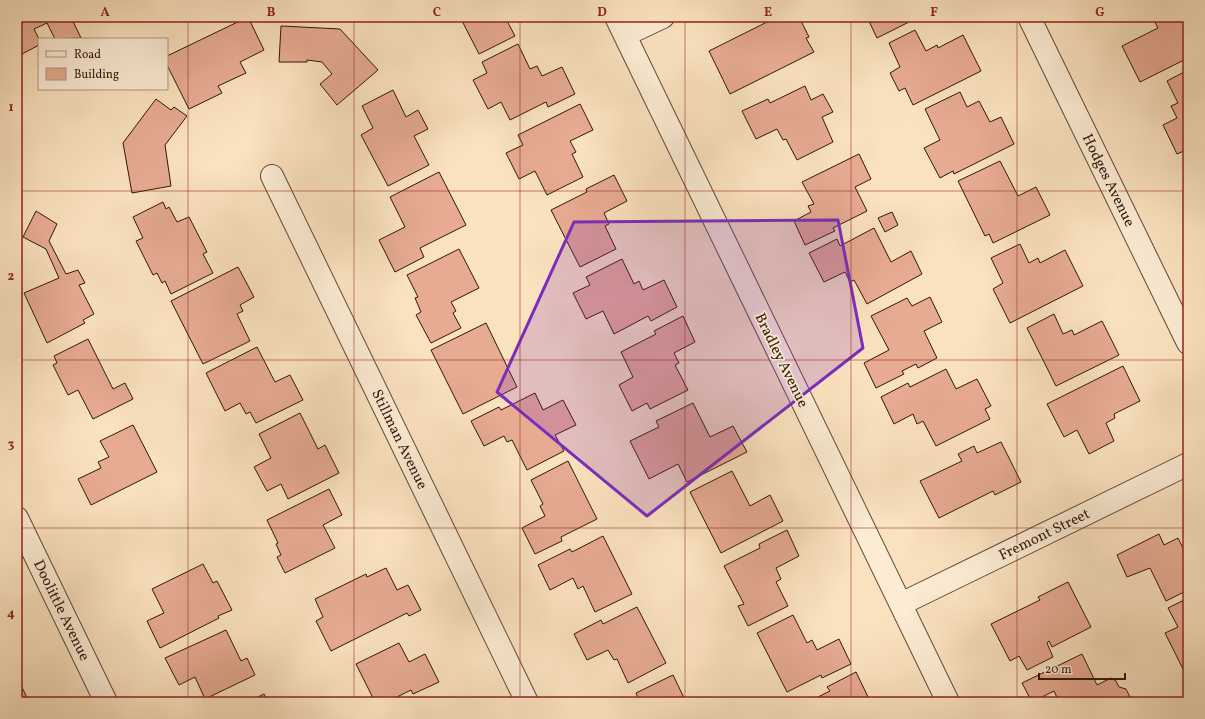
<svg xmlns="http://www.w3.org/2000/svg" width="1205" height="719" viewBox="0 0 1205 719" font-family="Vollkorn,serif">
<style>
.building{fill:#e7ab92;stroke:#31150a}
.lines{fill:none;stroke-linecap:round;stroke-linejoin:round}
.minor-casing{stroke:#644837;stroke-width:24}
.minor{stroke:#fcecd5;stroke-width:22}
.marked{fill:#7b2cbf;fill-opacity:0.2;stroke:#7b2cbf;stroke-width:3;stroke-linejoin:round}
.grid{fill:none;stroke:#8f2418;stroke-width:1;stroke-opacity:0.55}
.labels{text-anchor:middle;stroke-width:3.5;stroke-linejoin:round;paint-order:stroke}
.street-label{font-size:15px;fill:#31150a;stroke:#fcecd5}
.neatline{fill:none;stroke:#8f2418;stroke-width:1.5}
.grid-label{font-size:13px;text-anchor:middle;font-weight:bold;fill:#8f2418}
</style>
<rect width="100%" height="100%" fill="#fbe2bf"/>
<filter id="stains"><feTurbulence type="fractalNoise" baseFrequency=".005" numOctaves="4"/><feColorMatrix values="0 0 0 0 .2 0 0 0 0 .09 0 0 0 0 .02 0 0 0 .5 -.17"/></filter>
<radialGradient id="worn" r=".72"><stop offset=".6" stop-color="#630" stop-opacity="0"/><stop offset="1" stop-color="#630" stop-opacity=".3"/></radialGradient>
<path class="building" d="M17,17h54l10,21 -26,1 -8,-16 -13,6 5,10v6l-17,9 -5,-10z
M248,17l16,33 -24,12 6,11 -28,13 4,7 -33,16 -22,-44v-9z
M460,17h45l10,19 -36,18z
M777,17h22l10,20 -3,1 8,14 -84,42 -21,-43z
M867,17h52l-42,21z
M1152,17l36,1v40l-48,24 -18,-36 36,-18z
M281,26l59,3 38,41 -41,35 -17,-21 12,-10 -10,-12 -15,-2v2h-28z
M915,30l11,21 11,-6 1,3 25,-13 18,36 -68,34 -8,-17 -6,3 -9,-18 10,-6 -11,-24z
M518,44l12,25 7,-3 5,10 20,-9 13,27 -27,13 -2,-5 -36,18 -9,-18 -13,7 -15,-29 14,-7 -5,-11z
M1188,70v79l-11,5 -14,-29 14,-7 -6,-12 7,-3 -11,-22z
M805,86l6,14 12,-6 10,18 -11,5 11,25 -36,18 -11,-21 -3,1 -6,-11 -21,10 -14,-28 26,-12 2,4z
M393,90l13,27 12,-7 10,19 -14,7 15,29 -41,21 -27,-51 12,-7 -11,-22z
M960,92l7,15 12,-6 11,21 11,-5 13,27 -60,30 -1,-3 -13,7 -16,-30 16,-8 -15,-31z
M156,99l15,11 3,-3 13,9 -22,29 6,41 -39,7 -9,-50z
M580,104l13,26 -23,11 6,11 -4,2 11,23 -36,18 -12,-24 -16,8 -13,-26 17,-8 -5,-10z
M859,154l12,25 -16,8 12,24 -34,17 2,3 -30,14 -11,-24 17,-9 -3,-6 6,-2 -12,-22z
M1000,161l18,35 18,-9 14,28 -57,28 -4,-9 -4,2 -27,-55z
M439,172l27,53 -46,23 4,9 -29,15 -16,-32 26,-13 -15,-30z
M614,175l13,26 -23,12 5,11 -4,2 11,23 -36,18 -29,-57 36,-18 -1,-3z
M163,202l3,7 3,-2 8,15 12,-5 18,35 -4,2 10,19 -42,21 -6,-13 -3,2 -5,-10 -4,2 -17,-34 7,-3 -10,-21z
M36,211l21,13 -8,17 17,33 12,-4 7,13 -6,2 15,29 -11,6 2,3 -38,20 -23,-50 35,-15 -13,-29 -23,-12z
M892,212l6,13 -13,7 -7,-14z
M874,228l17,34 20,-11 11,23 -55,30 -13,-24 -4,2 -5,-10 -21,10 -15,-29 28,-14 3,7z
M1020,244l9,19 9,-5 2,5 25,-13 18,36 -73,37 -17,-34 10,-6 -12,-25z
M459,249l20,39 -28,14 5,9 -3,2 8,15 -30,15 -15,-28 5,-3 -6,-14 3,-1 -11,-22z
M622,259l12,25 5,-3 4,9 21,-10 13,27 -26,14 -3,-5 -34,18 -11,-23 -17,8 -13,-26 17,-8 -4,-8z
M238,267l16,30 -14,8 3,6 -6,3 13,27 -47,23 -32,-63z
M930,297l12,25 -18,9 13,27 -19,10 -2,-4 -14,7 2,3 -28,14 -12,-25 25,-13 -18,-34 36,-18 5,8z
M1054,314l9,20 9,-4 2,5 28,-14 17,34 -63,31 -29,-58z
M683,316l12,26 -21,11 5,10 -4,2 13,25 -38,19 -3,-6 -15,8 -13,-26 14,-8 -12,-25 35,-18 -2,-3z
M486,323l31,64 -54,27 -32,-64z
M88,339l25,50 12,-6 8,16 -40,20 -15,-29 -10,5 -15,-30 4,-2 -3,-7z
M257,347l18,35 15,-7 13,25 -47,23 -6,-11 -4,2 -6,-11 -15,8 -19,-38z
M1123,366l17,35 -26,13 1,4 -9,5 8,18 -25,13 -12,-24 -13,7 -17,-33z
M946,369l10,20 21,-10 14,27 -6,3 5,10 -54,27 -13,-25 -6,3 -4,-10 -19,10 -13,-27 27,-14 2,4z
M535,393l8,17 20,-10 13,25 -21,10 9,16 -37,19 -15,-30 -5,2 -3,-6 -20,10 -13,-25 28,-14 2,3z
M693,403l17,34 23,-11 14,26 -60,30 -9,-18 -29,15 -19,-38 29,-14 -3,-6z
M300,413l18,36 7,-4 14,28 -51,26 -7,-15 -14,7 -13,-24 17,-9 -12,-24z
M133,425l24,47 -66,33 -13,-26 23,-11 -3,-6 11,-5 -9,-16z
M1001,442l20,40 -26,13 -2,-4 -54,27 -19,-37 42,-20 -4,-7 16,-8 3,7z
M568,461l29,58 -36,18 1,4 -27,13 -13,-26 23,-12 -5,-10 3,-2 -12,-24z
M732,471l18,35 20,-11 13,26 -62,32 -31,-61z
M329,489l13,26 -19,10 12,23 -50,25 -8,-16 4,-2 -5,-11 2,-1 -11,-23z
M787,530l12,26 -23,12 5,11 -5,3 12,24 -40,20 -10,-20 6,-2 -20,-38 36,-18 -1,-4z
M1159,534l5,11 14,-7 5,10 5,-2v44l-22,11 -16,-33 -23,9 -10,-22z
M603,536l29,58 -37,18 -12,-26 -5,3 -5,-11 -23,12 -12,-25 32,-16 2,3z
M203,564l10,19 4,-2 15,29 -14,6 1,2 -59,30 -13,-27 17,-8 -12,-24z
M386,568l11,22 11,-5 13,25 -12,6 -2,-3 -76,38 -15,-30 7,-4 -8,-18 51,-25 1,3z
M1068,582l23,45 -39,20 -3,-6 -2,2 6,14 -26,13 -8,-14 -9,5 -19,-37 49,-24 -2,-3z
M1188,598v68l-5,3 -18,-36 13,-6 -10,-19z
M637,607l29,56 -38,20 -11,-24 -3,1 -6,-10 -21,10 -13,-26 27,-14 2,4z
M793,615l14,28 5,-3 5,10 22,-11 12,25 -29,14 -1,-3 -34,17 -30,-59z
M226,630l15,31 6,-3 8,17 -50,24 -10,-22 -16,8 -14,-27z
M399,643l10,19 16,-8 14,28 -26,12 -2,-4 -24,12h-12l-19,-38z
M1082,654l15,31 14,-7 5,3 3,6 7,2 6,12 -73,1 -5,-11 -22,11 -10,-19z
M856,672l13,27 -5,3h-56l22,-11 -3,-4z
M673,675l13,27h-46l-4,-9z
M20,683l9,19h-12v-17z
M264,694l4,8h-20z"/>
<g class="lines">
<g class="minor-casing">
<path id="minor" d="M616,17l332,685
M1029,17l159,326
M625,35l38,-18
M272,176l255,526
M17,518l89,184
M901,604l287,-140"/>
</g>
<use href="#minor" class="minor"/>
</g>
<path class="marked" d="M838,220l25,128 -216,168 -150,-124 77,-170z"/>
<path class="grid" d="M188,17v685M354,17v685M520,17v685M685,17v685M851,17v685M1017,17v685M17,191h1171M17,360h1171M17,528h1171"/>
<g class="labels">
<g class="street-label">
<text transform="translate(1109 180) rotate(64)" y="5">Hodges Avenue</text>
<text transform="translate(782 360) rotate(64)" y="5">Bradley Avenue</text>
<text transform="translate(400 439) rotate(64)" y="5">Stillman Avenue</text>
<text transform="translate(1044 534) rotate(-26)" y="5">Fremont Street</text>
<text transform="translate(62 610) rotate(64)" y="5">Doolittle Avenue</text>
</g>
</g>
<rect width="1205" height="719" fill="none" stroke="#fbe2bf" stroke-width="44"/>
<rect x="38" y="38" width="130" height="52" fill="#fcecd5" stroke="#ab9684"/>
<rect x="46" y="51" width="20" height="6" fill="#fcecd5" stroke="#ab9684"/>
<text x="74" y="58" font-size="12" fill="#31150a">Road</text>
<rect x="46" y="68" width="20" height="12" fill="#e7ab92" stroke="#ab9684"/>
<text x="74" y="78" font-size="12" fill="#31150a">Building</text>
<path d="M1039 673v6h86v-6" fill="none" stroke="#31150a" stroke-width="2"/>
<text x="1045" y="673" font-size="12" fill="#31150a" stroke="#fcecd5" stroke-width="3" paint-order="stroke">20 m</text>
<rect x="22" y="22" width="1161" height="675" class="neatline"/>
<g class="grid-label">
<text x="105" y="16">A</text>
<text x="271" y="16">B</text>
<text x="437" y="16">C</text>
<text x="602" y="16">D</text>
<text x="768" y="16">E</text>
<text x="934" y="16">F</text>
<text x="1100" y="16">G</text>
<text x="11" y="111">1</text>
<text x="11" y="280">2</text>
<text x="11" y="448">3</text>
<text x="11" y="617">4</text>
</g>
<rect width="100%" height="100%" filter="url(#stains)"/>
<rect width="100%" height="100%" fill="url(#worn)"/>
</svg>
